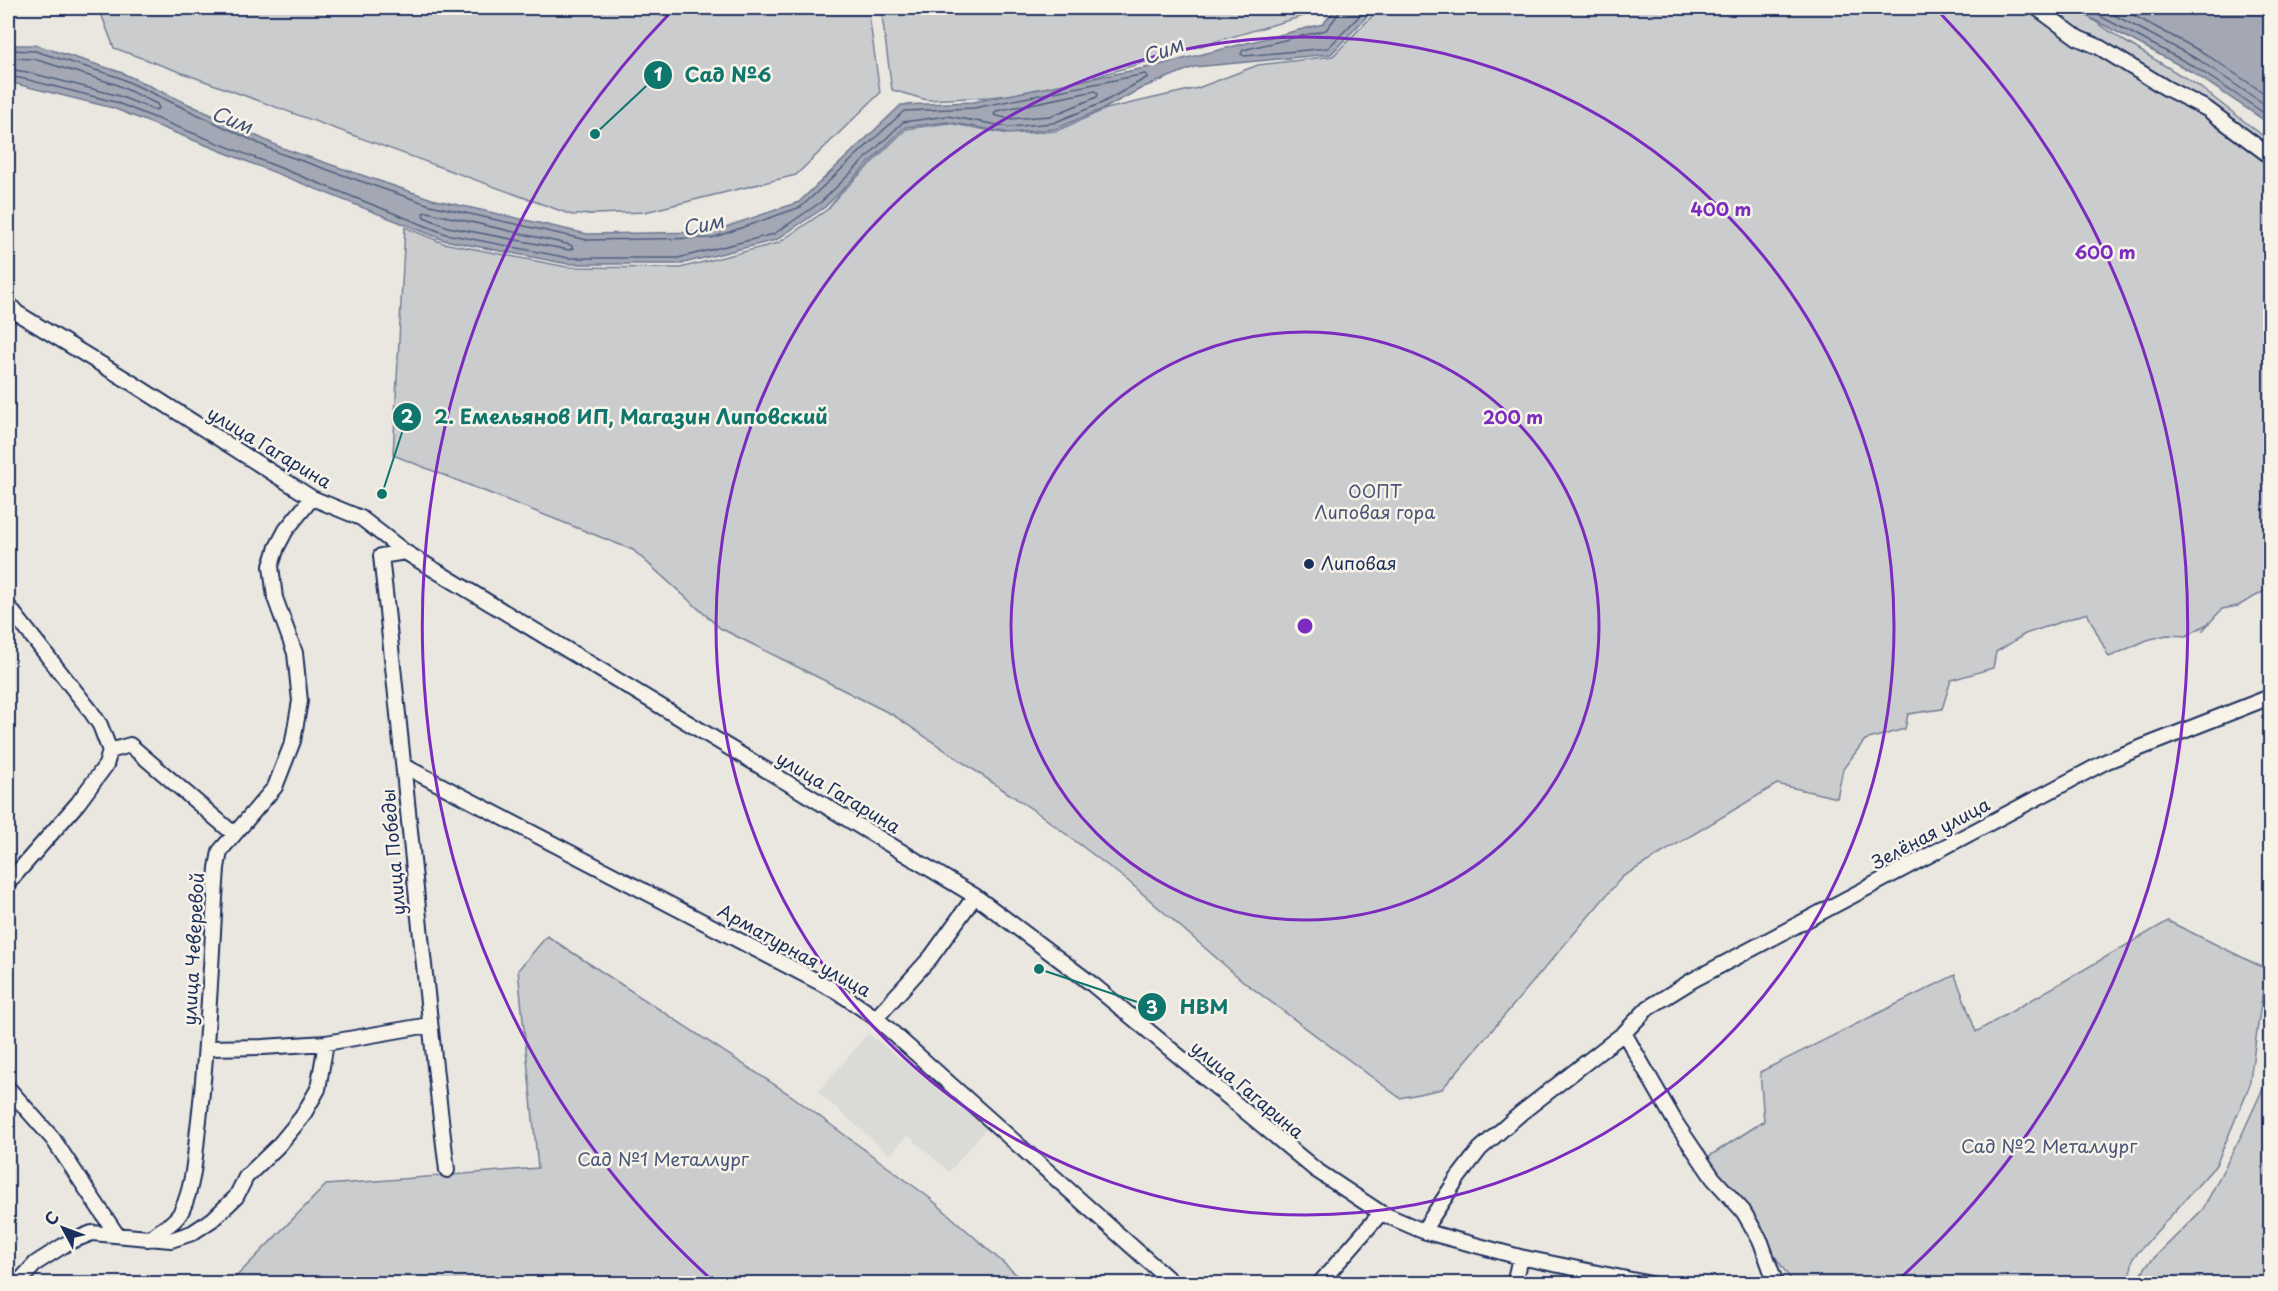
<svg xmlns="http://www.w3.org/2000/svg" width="2278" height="1291" viewBox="0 0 2278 1291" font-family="'Playpen Sans',sans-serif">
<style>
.built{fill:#dadad6}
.green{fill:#cbcccd;stroke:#737e96;stroke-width:1.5}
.water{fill:#a3a8b4;stroke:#6d7892;stroke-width:1.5}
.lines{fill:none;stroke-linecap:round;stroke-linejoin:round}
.shore{stroke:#515f80;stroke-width:1.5}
.minor-casing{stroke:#1b2f5e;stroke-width:18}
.minor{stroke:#f7f3e8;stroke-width:14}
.ring{fill:none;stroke:#7b2cbf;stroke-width:3}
.poi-dot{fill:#1b2f5e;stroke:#f7f3e8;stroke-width:2}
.labels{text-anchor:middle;stroke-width:5;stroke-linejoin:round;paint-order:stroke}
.street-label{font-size:18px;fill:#1b2f5e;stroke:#f7f3e8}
.park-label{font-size:18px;fill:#47567a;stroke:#f7f3e8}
.poi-label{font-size:18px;fill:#1b2f5e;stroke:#f7f3e8;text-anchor:start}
.water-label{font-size:20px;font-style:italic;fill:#445378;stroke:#f7f3e8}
.centre{fill:#7b2cbf;stroke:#f7f3e8;stroke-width:3}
.ring-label{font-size:18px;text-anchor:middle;font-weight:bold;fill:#7b2cbf;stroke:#f7f3e8;stroke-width:5;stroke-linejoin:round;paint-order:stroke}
.leader{fill:none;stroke:#0f766e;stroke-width:2}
.callout-dot{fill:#0f766e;stroke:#f7f3e8;stroke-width:2}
.mark-label{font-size:18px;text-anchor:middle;font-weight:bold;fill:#fff}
.callout-label{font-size:20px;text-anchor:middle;font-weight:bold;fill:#0f766e;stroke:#f7f3e8;stroke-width:5;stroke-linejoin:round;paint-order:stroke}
</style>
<rect width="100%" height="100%" fill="#eae7e0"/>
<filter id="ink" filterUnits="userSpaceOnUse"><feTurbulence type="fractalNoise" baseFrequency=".0167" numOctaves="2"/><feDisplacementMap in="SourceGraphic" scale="12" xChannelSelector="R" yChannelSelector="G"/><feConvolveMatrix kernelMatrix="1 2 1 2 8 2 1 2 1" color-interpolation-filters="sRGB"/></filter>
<g filter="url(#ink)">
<path class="built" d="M868,1034l121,91 -40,47 -41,-37 -18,20 -72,-63z"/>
<path class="green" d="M99,8h769l12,85 -84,82 -151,37 -73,3 -458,-167z
M881,8h434l-5,6 -267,78 -54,5 -62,3 -35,-10z
M1380,8h695l51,34 71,43 73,56v447l-32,18 -16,3 -20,22 7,-8 -23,13 -19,-1 -20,5 -38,17 -22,-44 -62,21 -29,18 -3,16 -42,12 -9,29 -34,5 -3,15 -40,11 -22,29 -6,29 -60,-14 -155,93 -180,212 -42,9 -156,-116 -116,-101 -86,-65 -149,-101 -173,-87 -87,-78 -240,-95 12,-228 38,16 124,24 113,1 98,-25 50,-34 12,-15 66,-65 42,-6 61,11 47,-3 50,-22 92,-21 60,-23 75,-9z
M2168,921l98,48 -17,118 -33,78 -83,93 -4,25h-336l-85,-126 56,-36 -4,-49 195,-97 21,57z
M547,936l245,160 139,103 95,84 -797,1 97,-99 212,-17 -20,-198z
M2270,1011v272h-67l-5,-3 -6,3h-54v-4l9,-14 56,-56 40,-77 22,-48 -2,-52z"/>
<path class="water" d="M1336,8h39l-44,46 -137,13 -50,20 -39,21 -50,21 -46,4 -62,-11 -42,5 -80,80 -49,33 -96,24h-112l-124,-24 -331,-132 -105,-26v-37h28l84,27 162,76 150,51 155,35 124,-2 88,-30 102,-97 72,-3 182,-36 168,-42z
M2072,8h184l14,11v105l-78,-52z"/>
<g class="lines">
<path class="shore" d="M1340,8l-1,5 -13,17 -83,20 -2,4 3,2 84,-8 39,-40
M2085,8l110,59 75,50
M2101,8l98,52 71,48
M2120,8l84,45 66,44
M8,50l27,1 83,26 161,76 151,52 157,35 125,-2 89,-31 103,-96 70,-3 171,-34 3,3 -46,26 -49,20 -44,4 -62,-11 -44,6 -82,80 -47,32 -96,24h-109l-123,-24 -331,-132 -90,-23 -17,-3
M8,58l26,1 81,25 42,20 2,4 -4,2 -39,-15 -89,-23 -19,-3
M1095,91l3,2 -1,4 -46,19 -42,3 -15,-4 2,-4z
M427,212l144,33 2,3 -4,2 -121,-23 -24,-10 -1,-4z"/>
<g class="minor-casing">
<path id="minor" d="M2037,8l41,30 21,9 67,41 41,21 63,47
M8,303l9,10 115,70 180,115 49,20 44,34 570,344 117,88 224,186 65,43 42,18 97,26 131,27
M405,552l-24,4c23,204 41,409 66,614
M8,606l82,104 10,15 10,26 20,-6 104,89
M404,766l359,187 75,39 38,26 298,266
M8,883l70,-80 28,-38 4,-14
M876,1018l55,-61 44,-61
M1624,1033l53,92 36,53 30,33 18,31 15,42
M207,1048l56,-1 63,-4 103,-18
M8,1088l45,51 64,96
M1423,1231l34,-52 23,-30 41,-36 103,-80 24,-25 45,-28 414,-219 163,-64
M148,1239c11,-8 28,-16 34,-29 13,-28 13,-60 17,-90 10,-84 12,-168 18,-252l3,-17 55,-64 18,-46 7,-40 -5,-48 -20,-55 -4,-32 6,-19 9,-17 26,-32
M17,1284l19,-21 33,-21 23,-9 79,7 21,-7 21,-14 23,-22 10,-20 32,-31 24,-29 16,-28 8,-46
M1319,1284l62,-71
M1514,1284l6,-27"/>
</g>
<use href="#minor" class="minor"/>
</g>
</g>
<g class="ring">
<circle cx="1305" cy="626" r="294"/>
<circle cx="1305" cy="626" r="589"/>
<path d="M714 1282A883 883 0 0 1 670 13M1940 13A883 883 0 0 1 1896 1282"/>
</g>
<circle class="poi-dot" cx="1309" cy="564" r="6"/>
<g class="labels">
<g class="street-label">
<text transform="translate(269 448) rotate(31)" y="6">улица Гагарина</text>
<text transform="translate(838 793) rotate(31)" y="6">улица Гагарина</text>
<text transform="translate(1931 834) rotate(-28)" y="6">Зелёная улица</text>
<text transform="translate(394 852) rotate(-95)" y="6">улица Победы</text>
<text transform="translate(194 949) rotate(-87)" y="6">улица Чеверевой</text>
<text transform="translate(794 951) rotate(29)" y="6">Арматурная улица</text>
<text transform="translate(1247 1090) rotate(40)" y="6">улица Гагарина</text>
</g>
<g class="park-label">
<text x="1375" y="498">ООПТ<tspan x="1375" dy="21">Липовая гора</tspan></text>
<text x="2049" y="1153">Сад №2 Металлург</text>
<text x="663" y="1166">Сад №1 Металлург</text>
</g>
<g class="poi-label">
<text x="1321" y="570">Липовая</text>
</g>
<g class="water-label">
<text transform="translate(1163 51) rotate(-21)" y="7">Сим</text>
<text transform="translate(232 120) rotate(22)" y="7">Сим</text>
<text transform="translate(703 225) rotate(-12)" y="7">Сим</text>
</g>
</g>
<circle cx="1305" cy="626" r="9" class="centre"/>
<g class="ring-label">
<text x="1721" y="216">400 m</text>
<text x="2105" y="259">600 m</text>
<text x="1513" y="424">200 m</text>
</g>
<path class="leader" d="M595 134L658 75M382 494L407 417M1039 969L1152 1007"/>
<g class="callout-dot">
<circle cx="595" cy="134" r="6"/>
<circle cx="382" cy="494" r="6"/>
<circle cx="1039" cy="969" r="6"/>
<circle cx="658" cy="75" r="15"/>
<circle cx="407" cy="417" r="15"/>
<circle cx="1152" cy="1007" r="15"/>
</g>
<g class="mark-label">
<text x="658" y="81">1</text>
<text x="407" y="423">2</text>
<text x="1152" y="1014">3</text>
</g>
<g class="callout-label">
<text x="728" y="82">Сад №6</text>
<text x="631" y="424">2. Емельянов ИП, Магазин Липовский</text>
<text x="1204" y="1014">НВМ</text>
</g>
<rect width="2278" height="1291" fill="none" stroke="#f7f3e8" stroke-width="30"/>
<rect x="15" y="15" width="2248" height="1261" fill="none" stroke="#1b2f5e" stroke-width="2" filter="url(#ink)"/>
<g transform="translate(63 1228) rotate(311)" stroke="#f7f3e8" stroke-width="4.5" paint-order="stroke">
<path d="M0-4.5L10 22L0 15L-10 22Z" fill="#1b2f5e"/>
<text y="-9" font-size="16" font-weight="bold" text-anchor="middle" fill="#1b2f5e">С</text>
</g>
</svg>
